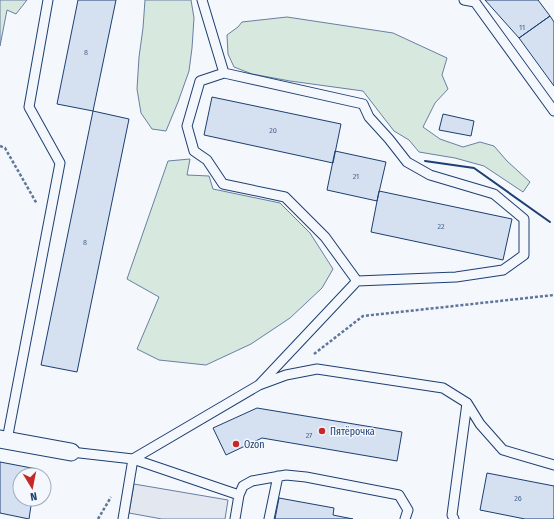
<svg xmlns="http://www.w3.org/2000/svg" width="554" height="519" viewBox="0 0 554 519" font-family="'Fira Sans Condensed',sans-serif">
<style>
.green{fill:#d7e8df;stroke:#687fa3}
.parking{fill:#e3e8f0;stroke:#687fa3}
.building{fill:#d5e0f0;stroke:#1d3f73}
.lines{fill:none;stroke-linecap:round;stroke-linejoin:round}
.lane-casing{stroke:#1d3f73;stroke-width:11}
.street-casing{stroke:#1d3f73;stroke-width:19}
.path{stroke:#5e769c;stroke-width:2.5;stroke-dasharray:3 2;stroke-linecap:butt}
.lane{stroke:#f4f7fb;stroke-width:9}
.street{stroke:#f4f7fb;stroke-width:17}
.wall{stroke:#1d3f73;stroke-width:2}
.poi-dot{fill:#c62828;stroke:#f4f7fb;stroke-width:1.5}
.labels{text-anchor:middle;stroke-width:3;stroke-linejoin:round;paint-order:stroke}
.number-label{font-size:8px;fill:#4b6792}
.poi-label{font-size:10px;fill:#1d3f73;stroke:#f4f7fb;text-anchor:start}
</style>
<rect width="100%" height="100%" fill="#f4f7fb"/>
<path class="green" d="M0,0h27l-11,14 -9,-4 -7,36z
M145,0h46l3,18 -2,30 -3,23 -11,31 -12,29 -14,-2 -11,-16 -4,-24 2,-32 4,-29z
M287,17l106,16 54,25 -5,17 6,14 -13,14 -12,24 17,12 23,8 17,-5 14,4 13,15 23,21 -7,10 -39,-26 -29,-8 -36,-6 -10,-12 -15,-9 -31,-40 -73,-10 -38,-7 -18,-7 -6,-13 -1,-19 11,-8 4,-5z
M190,159l-3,16 22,1 4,13 67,14 30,30 23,36 -11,19 -32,30 -39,26 -45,21 -47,-5 -22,-11 22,-52 -32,-18 41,-118z"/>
<path class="parking" d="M134,484l94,16 -3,19h-63l-33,-6z"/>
<path class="building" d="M78,0h38l-23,111 -36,-7z
M485,0h53l12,16 -31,22z
M550,16l4,6v64l-35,-48z
M212,97l129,27 -8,39 -129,-28z
M93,111l36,8 -52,253 -36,-7z
M443,114l31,7 -3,15 -32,-6z
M335,151l51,11 -9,39 -50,-11z
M379,191l133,28 -9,41 -132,-28z
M257,408l145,24 -5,29 -135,-23 -36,17 -13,-27z
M0,462l37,7 -1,6h-16v24h12l-3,20 -29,-6z
M487,473l67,13v33h-29l-45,-9z
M279,498l55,10 -1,7 20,4h-78z"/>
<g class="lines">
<g class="lane-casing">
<path id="lane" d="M202,0l22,73 139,31 6,13 20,22 18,23 23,13 64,19 30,25v36l-21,15 -47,7 -99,4 -98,104
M464,0l11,2 79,109
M224,73l-24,8 -13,45 7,25 13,9 16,24 62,13 40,40 32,44
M7,440l53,-277 -31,-56 19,-107
M71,452l62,7 106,36 4,-9 9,-5 34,-6 20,2 93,18 9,15 -3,9
M133,459l126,-74 27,-10 31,-6 126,19 24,15 13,21 23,26 51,15
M123,519l10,-60
M235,519l4,-24
M269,519l9,-43
M454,519l-2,-4 15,-112"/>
</g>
<g class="street-casing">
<path id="street" d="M0,439l71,13"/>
</g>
<path class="path" d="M0,146l5,2 32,56
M314,354l49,-38 191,-21
M98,519l13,-22"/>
<use href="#lane" class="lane"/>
<use href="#street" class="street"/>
<path class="wall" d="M425,161l49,7 76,54"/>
</g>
<g class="poi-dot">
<circle cx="322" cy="431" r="4"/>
<circle cx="236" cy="444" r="4"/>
</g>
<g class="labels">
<g class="number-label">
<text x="522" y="30">11</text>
<text x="86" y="55">8</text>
<text x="273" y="133">20</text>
<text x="356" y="179">21</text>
<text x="441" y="229">22</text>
<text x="85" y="245">8</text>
<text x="309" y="438">27</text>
<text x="518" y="501">26</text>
</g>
<g class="poi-label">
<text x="330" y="435">Пятёрочка</text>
<text x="244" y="448">Ozon</text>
</g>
</g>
<g transform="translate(32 487) rotate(170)"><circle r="19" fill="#f4f7fb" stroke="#9eadc5"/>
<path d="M0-3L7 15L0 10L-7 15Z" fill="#c62828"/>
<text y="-6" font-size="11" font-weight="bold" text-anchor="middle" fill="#1d3f73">N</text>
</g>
</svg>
